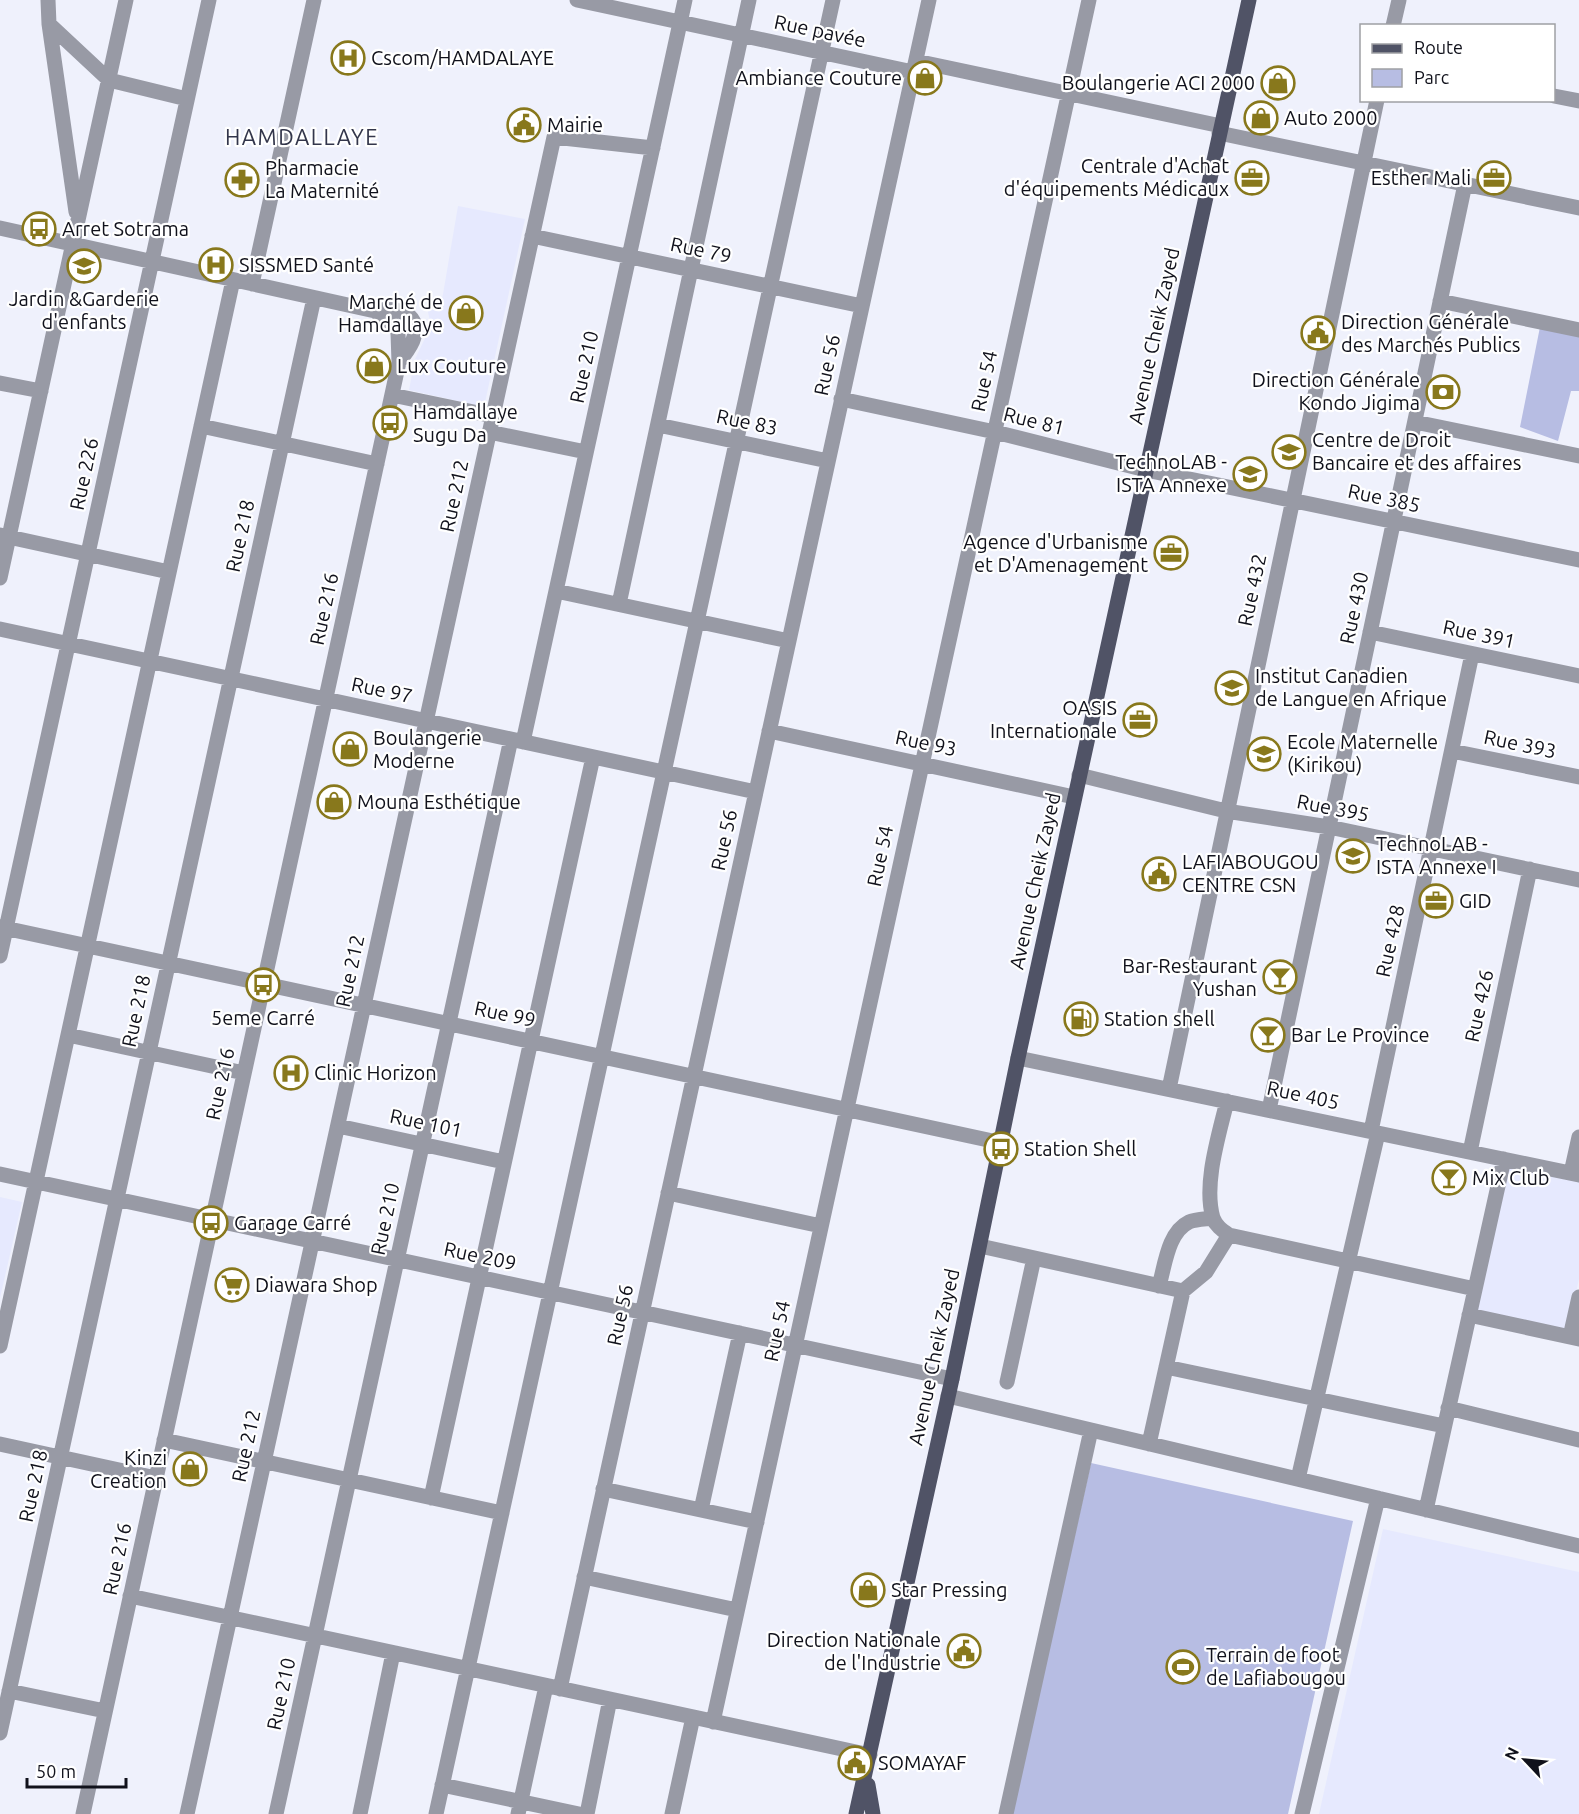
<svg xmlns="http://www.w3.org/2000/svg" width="1579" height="1814" viewBox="0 0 1579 1814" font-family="Ubuntu,sans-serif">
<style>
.built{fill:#e6e9fe}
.green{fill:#b7bde3}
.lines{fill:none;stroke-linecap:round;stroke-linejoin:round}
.minor{stroke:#989aa5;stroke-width:15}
.major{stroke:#505366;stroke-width:15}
.labels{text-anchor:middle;stroke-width:4.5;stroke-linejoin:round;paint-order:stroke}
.street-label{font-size:20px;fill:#10111b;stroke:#fff}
.poi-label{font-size:20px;fill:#10111b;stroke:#fff;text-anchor:start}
.quarter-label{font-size:22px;letter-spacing:1.5px;fill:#33364b;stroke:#fff}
</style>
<rect width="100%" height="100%" fill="#eff1fc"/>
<path class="built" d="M458,206l67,13 -41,188 -75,-17 6,-31 16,-33 -6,-28 17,2z
M1505,1166l74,15v98l-12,54 -94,-21z
M0,1197l22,5 -22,96z
M1383,1529l196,43v242h-260z"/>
<path class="green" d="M1540,327l39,8v56h-8l-13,50 -38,-14z
M1091,1463l262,58 -65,293h-276z"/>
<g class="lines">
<path class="minor" d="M48,0l1,24 27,188
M577,0l336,72
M49,24l60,56 78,19
M1393,26l6,-26
M916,61l305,65
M1554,96l25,5
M1219,133l360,75
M0,228l375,83 20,15 3,7 1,29 -316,1452
M532,236l330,70
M252,284l62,-284
M1440,301l139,29
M375,311c19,-4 46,0 39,26 -2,9 -10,18 -15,25
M0,383l41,8
M392,395l101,21
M841,399l154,33 151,38 433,90
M1415,422l164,34
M658,425l170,36
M201,426l176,38
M489,432l97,20
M0,535l169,37
M0,578l126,-578
M556,591l233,50
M619,604l130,-604
M0,629l756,163
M1370,632l209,44
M769,731l305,66
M523,742l162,-742
M1452,751l127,26
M1079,775l147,36 103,16 250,53
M0,927l1002,216
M0,956l209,-956
M68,1035l176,38
M1018,1058l561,117
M1169,1089l208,-989
M1227,1101c-8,34 -24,83 -14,117 3,8 9,12 16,17l246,54
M1269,1110l196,-926
M338,1126l166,36
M1371,1131l101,-477
M1470,1152l60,-283
M1571,1173l8,-36
M0,1174l952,205
M668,1193l153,33
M980,1246l203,45
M1159,1286c6,-21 9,-54 30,-64 6,-3 17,-3 24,-4
M1469,1315l110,24
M1570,1337l9,-40
M0,1346l233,-1066
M1166,1367l278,59
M1007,1382l27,-124
M948,1396l631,150
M1448,1408l131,32
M164,1440l338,73
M0,1444l156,34
M1149,1444l34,-153 23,-19 23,-37
M1298,1479l80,-346
M603,1489l154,33
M431,1498l162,-741
M701,1510l39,-177
M1426,1510l78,-351
M584,1577l153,33
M130,1596l740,159
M560,1689l369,-1689
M9,1691l96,20
M713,1722l376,-1722
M0,1733l314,-1435
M442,1785l137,29
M187,1814l367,-1677 99,11
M276,1814l235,-1075
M360,1814l33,-161
M436,1814l397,-1814
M518,1814l28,-128
M587,1814l23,-115
M672,1814l21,-97
M1006,1814l85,-384
M1302,1814l76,-316"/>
<path class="major" d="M868,1785l5,29
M856,1814l96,-435 66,-321 231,-1058"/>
</g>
<defs>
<g id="hospital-ring" transform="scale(1.725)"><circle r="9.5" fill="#fff" stroke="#88781c" stroke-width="1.5"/><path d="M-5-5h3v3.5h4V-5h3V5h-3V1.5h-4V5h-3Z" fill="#88781c"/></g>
<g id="shop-ring" transform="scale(1.725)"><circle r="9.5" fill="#fff" stroke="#88781c" stroke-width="1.5"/><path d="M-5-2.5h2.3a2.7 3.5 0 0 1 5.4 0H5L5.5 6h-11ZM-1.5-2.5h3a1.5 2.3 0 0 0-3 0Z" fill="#88781c"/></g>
<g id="civic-ring" transform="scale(1.725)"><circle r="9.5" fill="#fff" stroke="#88781c" stroke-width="1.5"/><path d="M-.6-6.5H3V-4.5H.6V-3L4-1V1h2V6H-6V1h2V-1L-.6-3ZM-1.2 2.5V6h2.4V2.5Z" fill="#88781c"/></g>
<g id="office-ring" transform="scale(1.725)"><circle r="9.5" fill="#fff" stroke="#88781c" stroke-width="1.5"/><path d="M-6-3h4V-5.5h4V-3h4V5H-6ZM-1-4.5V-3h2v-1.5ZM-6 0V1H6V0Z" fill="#88781c"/></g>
<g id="pharmacy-ring" transform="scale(1.725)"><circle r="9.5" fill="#fff" stroke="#88781c" stroke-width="1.5"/><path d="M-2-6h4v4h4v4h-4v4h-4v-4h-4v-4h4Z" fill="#88781c"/></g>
<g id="bus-ring" transform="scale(1.725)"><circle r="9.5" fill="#fff" stroke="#88781c" stroke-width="1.5"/><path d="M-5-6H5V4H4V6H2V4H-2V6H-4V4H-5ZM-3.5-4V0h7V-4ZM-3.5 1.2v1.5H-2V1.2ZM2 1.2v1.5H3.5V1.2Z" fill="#88781c"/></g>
<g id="school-ring" transform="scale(1.725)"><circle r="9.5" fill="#fff" stroke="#88781c" stroke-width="1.5"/><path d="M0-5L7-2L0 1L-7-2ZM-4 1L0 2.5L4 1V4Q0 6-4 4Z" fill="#88781c"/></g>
<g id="bank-ring" transform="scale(1.725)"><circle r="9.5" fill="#fff" stroke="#88781c" stroke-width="1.5"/><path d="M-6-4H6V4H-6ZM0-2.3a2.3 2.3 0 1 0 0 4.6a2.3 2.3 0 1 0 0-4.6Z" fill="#88781c"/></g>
<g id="university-ring" transform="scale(1.725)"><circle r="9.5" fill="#fff" stroke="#88781c" stroke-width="1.5"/><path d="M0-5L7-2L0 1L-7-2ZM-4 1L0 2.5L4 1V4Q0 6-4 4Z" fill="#88781c"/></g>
<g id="bar-ring" transform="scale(1.725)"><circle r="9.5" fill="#fff" stroke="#88781c" stroke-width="1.5"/><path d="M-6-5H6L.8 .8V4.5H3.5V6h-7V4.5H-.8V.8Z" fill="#88781c"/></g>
<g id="fuel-ring" transform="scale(1.725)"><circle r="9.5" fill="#fff" stroke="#88781c" stroke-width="1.5"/><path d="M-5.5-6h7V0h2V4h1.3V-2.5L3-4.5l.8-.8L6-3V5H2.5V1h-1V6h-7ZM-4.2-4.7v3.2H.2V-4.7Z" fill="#88781c"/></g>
<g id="supermarket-ring" transform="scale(1.725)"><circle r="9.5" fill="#fff" stroke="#88781c" stroke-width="1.5"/><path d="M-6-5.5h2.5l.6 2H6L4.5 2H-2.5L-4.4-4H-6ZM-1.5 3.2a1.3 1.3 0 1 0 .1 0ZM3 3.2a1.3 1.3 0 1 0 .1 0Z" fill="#88781c"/></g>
<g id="stadium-ring" transform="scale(1.725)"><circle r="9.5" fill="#fff" stroke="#88781c" stroke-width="1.5"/><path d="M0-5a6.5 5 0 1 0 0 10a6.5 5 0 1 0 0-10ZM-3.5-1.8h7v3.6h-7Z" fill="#88781c"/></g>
</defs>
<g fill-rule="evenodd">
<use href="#hospital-ring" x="348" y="58"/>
<use href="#shop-ring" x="925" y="78"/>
<use href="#shop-ring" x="1278" y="83"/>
<use href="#shop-ring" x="1261" y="118"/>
<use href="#civic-ring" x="524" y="125"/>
<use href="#office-ring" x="1252" y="178"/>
<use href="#office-ring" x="1494" y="178"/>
<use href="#pharmacy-ring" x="242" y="180"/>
<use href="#bus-ring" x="39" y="229"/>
<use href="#hospital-ring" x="216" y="265"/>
<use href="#school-ring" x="84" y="266"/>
<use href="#shop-ring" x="466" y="313"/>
<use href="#civic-ring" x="1318" y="333"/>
<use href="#shop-ring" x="374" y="366"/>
<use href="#bank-ring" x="1443" y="392"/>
<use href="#bus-ring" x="390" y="423"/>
<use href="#university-ring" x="1289" y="452"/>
<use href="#university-ring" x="1250" y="474"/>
<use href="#office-ring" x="1171" y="553"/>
<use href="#university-ring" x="1232" y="688"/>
<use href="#office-ring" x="1140" y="720"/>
<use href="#shop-ring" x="350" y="749"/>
<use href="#school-ring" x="1264" y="754"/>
<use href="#shop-ring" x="334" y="802"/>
<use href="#university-ring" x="1353" y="856"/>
<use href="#civic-ring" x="1159" y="874"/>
<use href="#office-ring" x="1436" y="901"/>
<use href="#bar-ring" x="1280" y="977"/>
<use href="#bus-ring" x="263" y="985"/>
<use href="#fuel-ring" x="1081" y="1019"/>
<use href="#bar-ring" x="1268" y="1035"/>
<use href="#hospital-ring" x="291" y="1073"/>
<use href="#bus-ring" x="1001" y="1149"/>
<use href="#bar-ring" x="1449" y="1178"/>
<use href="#bus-ring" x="211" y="1223"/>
<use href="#supermarket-ring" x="232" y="1285"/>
<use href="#shop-ring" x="190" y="1469"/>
<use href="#shop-ring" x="868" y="1590"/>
<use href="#civic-ring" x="964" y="1651"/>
<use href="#stadium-ring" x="1183" y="1667"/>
<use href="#civic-ring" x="855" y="1763"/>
</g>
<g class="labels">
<g class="street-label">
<text transform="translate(820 31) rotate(12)" y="7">Rue pavée</text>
<text transform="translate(701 250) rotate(12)" y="7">Rue 79</text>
<text transform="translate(1154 336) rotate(-78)" y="7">Avenue Cheik Zayed</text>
<text transform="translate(827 365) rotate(-78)" y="7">Rue 56</text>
<text transform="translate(584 367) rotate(-78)" y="7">Rue 210</text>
<text transform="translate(984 381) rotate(-78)" y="7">Rue 54</text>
<text transform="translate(1034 421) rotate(14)" y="7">Rue 81</text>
<text transform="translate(747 422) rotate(12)" y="7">Rue 83</text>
<text transform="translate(84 474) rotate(-78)" y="7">Rue 226</text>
<text transform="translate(454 496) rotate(-78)" y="7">Rue 212</text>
<text transform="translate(1384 498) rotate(12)" y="7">Rue 385</text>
<text transform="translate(240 536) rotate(-78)" y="7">Rue 218</text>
<text transform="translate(1252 590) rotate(-78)" y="7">Rue 432</text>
<text transform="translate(1354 608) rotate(-78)" y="7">Rue 430</text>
<text transform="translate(324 609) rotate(-78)" y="7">Rue 216</text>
<text transform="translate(1479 634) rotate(12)" y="7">Rue 391</text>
<text transform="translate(382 690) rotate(12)" y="7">Rue 97</text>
<text transform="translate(926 743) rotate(12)" y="7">Rue 93</text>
<text transform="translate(1520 744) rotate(12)" y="7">Rue 393</text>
<text transform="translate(1333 808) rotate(11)" y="7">Rue 395</text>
<text transform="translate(724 840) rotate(-78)" y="7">Rue 56</text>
<text transform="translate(880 856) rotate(-78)" y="7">Rue 54</text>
<text transform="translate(1035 881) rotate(-78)" y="7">Avenue Cheik Zayed</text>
<text transform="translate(1390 941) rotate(-78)" y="7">Rue 428</text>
<text transform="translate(350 971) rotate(-78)" y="7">Rue 212</text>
<text transform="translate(1479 1006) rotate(-78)" y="7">Rue 426</text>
<text transform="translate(136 1011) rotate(-78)" y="7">Rue 218</text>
<text transform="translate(505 1014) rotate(12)" y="7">Rue 99</text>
<text transform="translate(220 1084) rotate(-78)" y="7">Rue 216</text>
<text transform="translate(1303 1095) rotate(12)" y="7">Rue 405</text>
<text transform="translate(426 1123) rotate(12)" y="7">Rue 101</text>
<text transform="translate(385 1219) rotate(-78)" y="7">Rue 210</text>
<text transform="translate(480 1256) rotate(12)" y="7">Rue 209</text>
<text transform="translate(620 1315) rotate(-78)" y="7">Rue 56</text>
<text transform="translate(777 1331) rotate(-78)" y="7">Rue 54</text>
<text transform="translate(934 1357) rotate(-78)" y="7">Avenue Cheik Zayed</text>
<text transform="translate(246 1446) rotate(-78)" y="7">Rue 212</text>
<text transform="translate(33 1486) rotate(-78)" y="7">Rue 218</text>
<text transform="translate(117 1559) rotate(-78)" y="7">Rue 216</text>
<text transform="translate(281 1694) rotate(-78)" y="7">Rue 210</text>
</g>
<g class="poi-label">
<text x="371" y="65">Cscom/HAMDALAYE</text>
<text x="902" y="85" text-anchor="end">Ambiance Couture</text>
<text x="1255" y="90" text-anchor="end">Boulangerie ACI 2000</text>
<text x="1284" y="125">Auto 2000</text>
<text x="547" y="132">Mairie</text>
<text x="1229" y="173" text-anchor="end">Centrale d'Achat<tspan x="1229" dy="23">d'équipements Médicaux</tspan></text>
<text x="265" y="175">Pharmacie<tspan x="265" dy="23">La Maternité</tspan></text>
<text x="1471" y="185" text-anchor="end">Esther Mali</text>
<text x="62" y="236">Arret Sotrama</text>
<text x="239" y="272">SISSMED Santé</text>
<text x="84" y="306" text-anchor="middle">Jardin &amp;Garderie<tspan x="84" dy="23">d'enfants</tspan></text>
<text x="443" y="309" text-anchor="end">Marché de<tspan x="443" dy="23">Hamdallaye</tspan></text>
<text x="1341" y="329">Direction Générale<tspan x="1341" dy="23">des Marchés Publics</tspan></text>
<text x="397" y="373">Lux Couture</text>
<text x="1420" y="387" text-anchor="end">Direction Générale<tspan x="1420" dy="23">Kondo Jigima</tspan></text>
<text x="413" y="419">Hamdallaye<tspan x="413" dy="23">Sugu Da</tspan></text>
<text x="1312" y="447">Centre de Droit<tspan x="1312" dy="23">Bancaire et des affaires</tspan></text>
<text x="1227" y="469" text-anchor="end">TechnoLAB -<tspan x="1227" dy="23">ISTA Annexe</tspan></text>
<text x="1148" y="549" text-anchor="end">Agence d'Urbanisme<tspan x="1148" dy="23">et D'Amenagement</tspan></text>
<text x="1255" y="683">Institut Canadien<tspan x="1255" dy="23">de Langue en Afrique</tspan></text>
<text x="1117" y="715" text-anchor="end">OASIS<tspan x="1117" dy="23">Internationale</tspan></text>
<text x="373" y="745">Boulangerie<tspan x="373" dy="23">Moderne</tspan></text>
<text x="1287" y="749">Ecole Maternelle<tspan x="1287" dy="23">(Kirikou)</tspan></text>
<text x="357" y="809">Mouna Esthétique</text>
<text x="1376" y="851">TechnoLAB -<tspan x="1376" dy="23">ISTA Annexe I</tspan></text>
<text x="1182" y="869">LAFIABOUGOU<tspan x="1182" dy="23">CENTRE CSN</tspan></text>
<text x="1459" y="908">GID</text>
<text x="1257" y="973" text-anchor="end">Bar-Restaurant<tspan x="1257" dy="23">Yushan</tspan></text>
<text x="263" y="1025" text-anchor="middle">5eme Carré</text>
<text x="1104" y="1026">Station shell</text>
<text x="1291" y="1042">Bar Le Province</text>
<text x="314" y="1080">Clinic Horizon</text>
<text x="1024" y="1156">Station Shell</text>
<text x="1472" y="1185">Mix Club</text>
<text x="234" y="1230">Garage Carré</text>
<text x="255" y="1292">Diawara Shop</text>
<text x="167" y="1465" text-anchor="end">Kinzi<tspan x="167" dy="23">Creation</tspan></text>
<text x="891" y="1597">Star Pressing</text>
<text x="941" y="1647" text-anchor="end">Direction Nationale<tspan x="941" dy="23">de l'Industrie</tspan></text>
<text x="1206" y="1662">Terrain de foot<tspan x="1206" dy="23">de Lafiabougou</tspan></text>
<text x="878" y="1770">SOMAYAF</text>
</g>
<g class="quarter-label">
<text x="302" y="145">HAMDALLAYE</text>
</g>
</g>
<rect x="1360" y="24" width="195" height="78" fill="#ffffff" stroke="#9fa0a4" stroke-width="1.5"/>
<rect x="1372" y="44" width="30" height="9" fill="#505366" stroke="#9fa0a4" stroke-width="1.5"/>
<text x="1414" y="54" font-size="18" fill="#10111b">Route</text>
<rect x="1372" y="69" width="30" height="18" fill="#b7bde3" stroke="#9fa0a4" stroke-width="1.5"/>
<text x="1414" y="84" font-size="18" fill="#10111b">Parc</text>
<g transform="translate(1525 1760) rotate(296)" stroke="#ffffff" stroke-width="4.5" paint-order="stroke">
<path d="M0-4.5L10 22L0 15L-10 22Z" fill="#10111b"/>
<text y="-9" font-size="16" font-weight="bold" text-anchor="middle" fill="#10111b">N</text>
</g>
<path d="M27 1778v9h99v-9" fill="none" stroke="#10111b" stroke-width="3"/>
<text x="36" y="1778" font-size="18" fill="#10111b" stroke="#ffffff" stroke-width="4.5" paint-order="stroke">50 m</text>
</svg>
